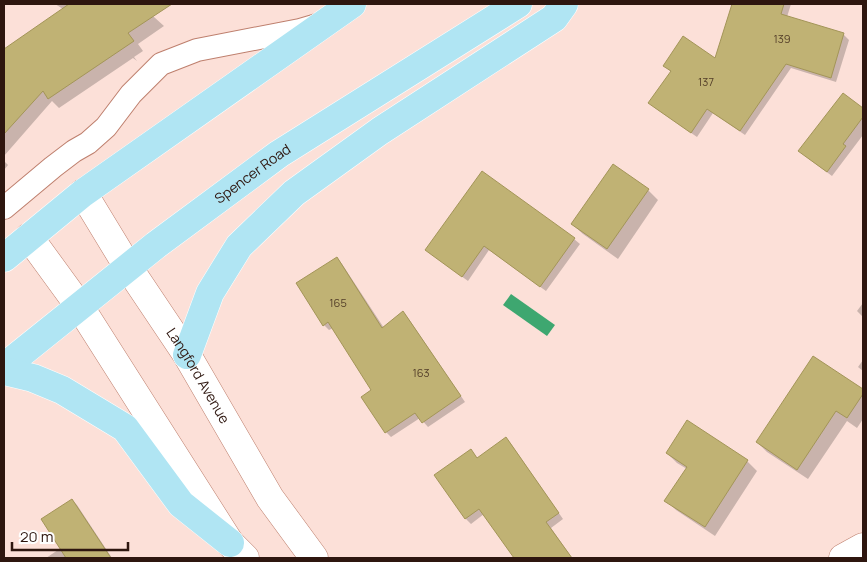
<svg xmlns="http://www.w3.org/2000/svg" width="867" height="562" viewBox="0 0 867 562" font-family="Manrope,sans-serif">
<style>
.water{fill:#3ea770}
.shadow{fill:#0003}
.building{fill:#c0b274;stroke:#a39558}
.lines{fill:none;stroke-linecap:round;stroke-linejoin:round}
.lane-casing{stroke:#be7f6d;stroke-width:24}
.street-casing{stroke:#be7f6d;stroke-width:29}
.secondary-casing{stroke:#be7f6d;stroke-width:29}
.primary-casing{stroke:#fff;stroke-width:29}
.lane{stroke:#fff;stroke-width:22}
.street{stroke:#fff;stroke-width:28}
.secondary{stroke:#fff;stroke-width:28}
.primary{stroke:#b0e5f3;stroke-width:28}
.labels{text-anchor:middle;stroke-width:4;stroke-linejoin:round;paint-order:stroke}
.number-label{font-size:11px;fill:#523d28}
.street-label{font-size:14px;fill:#2e160f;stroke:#fff}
</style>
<rect width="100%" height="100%" fill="#fce0d8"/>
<path class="water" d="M511,294l44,31 -8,11 -44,-31z"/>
<path class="shadow" d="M55,4h44l5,7 11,-7h20l19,13 10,9 -26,18 5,7 -9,6 3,4 -4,-3 -74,50 -7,-7 -48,55v-105l59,-42z
M733,4h58l-4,13 57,18 5,5 -13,42 -45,-14 -46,67 -32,-22 -16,24 -42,-29 -5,-5 21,-31 -6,-6 51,-6z
M844,95l19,15v25l-31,41 -27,-20z
M4,161l4,4 -4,5z
M482,172l92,67 6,5 -34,47 -57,-41 -21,31 -36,-26 -5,-5z
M648,190l10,10 -40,59 -35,-25 -11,-10z
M337,258l5,6 42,64 19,-16 5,6 57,84 -37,25 -8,-9 -29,19 -5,-5 -13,-42 -40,-62 -4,2 -5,-5z
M863,303v14l-6,-6z
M814,357l49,34v28l-6,9 -10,-7 -39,58 -41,-27 -10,-10z
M863,360v11l-5,-4z
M687,422l60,39 10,10 -42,65 -39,-26 -10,-10 21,-31 -10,-6 -10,-10z
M506,439l5,5 52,75 -12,9 21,30h-57l-31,-44 -13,10 -5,-5 -30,-44 34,-25 8,9z
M72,500l5,5 35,53h-66l15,-10z"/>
<path class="building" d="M69,4h103l-44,29 6,8 -86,58 -5,-8 -39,43v-85z
M732,4h52l-3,10 63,19 -13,45 -45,-14 -46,67 -33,-22 -16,24 -43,-30 23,-32 -8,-5 20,-30 32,22z
M843,93l20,15v9l-20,27 3,2 -19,26 -29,-21z
M613,164l36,25 -42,60 -36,-25z
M482,171l93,67 -35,49 -56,-41 -22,31 -37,-27z
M337,257l45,71 21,-17 58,85 -39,27 -7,-10 -30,20 -24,-36 10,-7 -43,-68 -5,4 -27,-43z
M813,356l50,33v5l-16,24 -11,-7 -39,59 -41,-28z
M687,420l61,40 -43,67 -41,-26 23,-34 -21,-14z
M506,437l53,76 -13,9 26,36h-58l-35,-49 -14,10 -31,-44 37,-26 6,9z
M72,499l39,59h-45l-25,-39z"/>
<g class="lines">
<g class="lane-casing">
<path id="lane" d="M4,208l49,-41 21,-16 14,-8 18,-16 25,-33 30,-30 36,-14 103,-20 17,-5"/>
</g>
<g class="street-casing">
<path id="street" d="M843,558l20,-11"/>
</g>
<g class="secondary-casing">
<g id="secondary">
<path id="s1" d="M83,193l45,74 59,88 83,143 44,60"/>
<path d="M29,237l51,70 150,236 15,15"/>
</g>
</g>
<g class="primary-casing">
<g id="primary">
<path d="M4,258l79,-65 269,-189"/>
<path d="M187,355l23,-62 29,-47 55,-53 86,-62 174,-113 10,-14"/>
<path id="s2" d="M4,367l152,-122 123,-91 239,-150"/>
<path d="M4,371l29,7 29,12 63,38 56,76 49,39"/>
</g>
</g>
<use href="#lane" class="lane"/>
<use href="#street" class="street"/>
<use href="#secondary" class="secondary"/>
<use href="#primary" class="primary"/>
</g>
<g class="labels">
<g class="number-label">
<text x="782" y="43">139</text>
<text x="706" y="86">137</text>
<text x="338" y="307">165</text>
<text x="421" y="377">163</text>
</g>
<g class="street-label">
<text dy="5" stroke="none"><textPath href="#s2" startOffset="315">Spencer Road</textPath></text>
<text dy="5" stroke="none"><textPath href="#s1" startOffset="216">Langford Avenue</textPath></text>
</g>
</g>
<rect width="867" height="562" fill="none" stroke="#2e160f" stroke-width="10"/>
<path d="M12 542v8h116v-8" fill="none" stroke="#2e160f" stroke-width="2.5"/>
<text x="20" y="542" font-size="15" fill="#2e160f" stroke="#ffffff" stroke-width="4" paint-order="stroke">20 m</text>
</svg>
